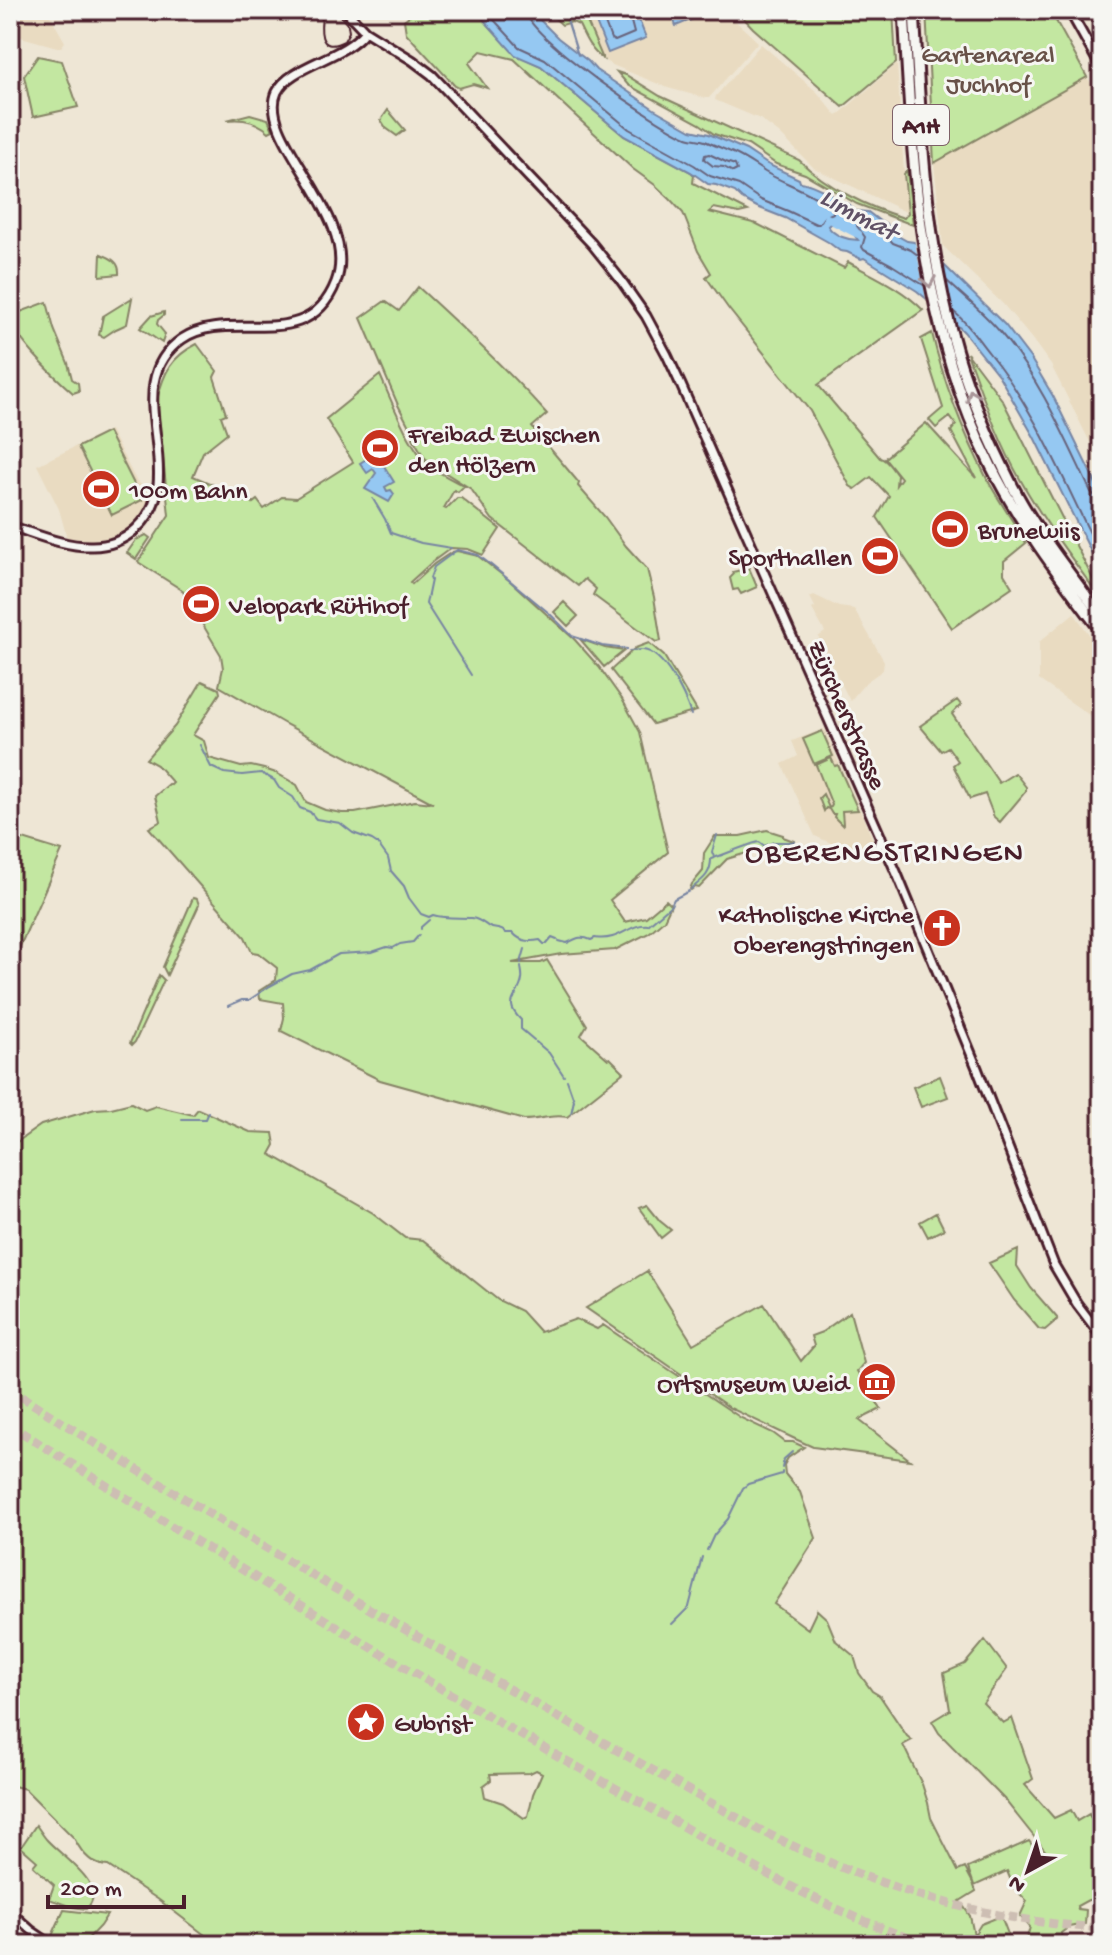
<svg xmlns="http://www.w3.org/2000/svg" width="1112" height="1955" viewBox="0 0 1112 1955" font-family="'Gochi Hand',sans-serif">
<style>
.built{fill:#e9dbc1}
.green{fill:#c3e7a1;stroke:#868366;stroke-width:2;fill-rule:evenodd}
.water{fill:#95c8f2;stroke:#7784a2;stroke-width:2;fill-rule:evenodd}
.pier{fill:#eee6d5}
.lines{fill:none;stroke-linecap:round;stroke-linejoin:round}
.shore{stroke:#68637b;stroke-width:2}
.stream{stroke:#7784a2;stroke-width:2}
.river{stroke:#95c8f2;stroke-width:8}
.motorway-tunnel{stroke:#cdbeb3;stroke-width:9;stroke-dasharray:9 4.5;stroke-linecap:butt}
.tertiary-casing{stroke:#4a1f2b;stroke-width:12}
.secondary-casing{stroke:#4a1f2b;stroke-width:13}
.primary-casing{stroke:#4a1f2b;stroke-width:13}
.motorway-casing{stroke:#4a1f2b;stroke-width:15}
.tertiary{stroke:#f6f6f2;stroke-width:6}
.secondary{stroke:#f6f6f2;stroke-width:7}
.primary{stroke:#f6f6f2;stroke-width:7}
.motorway{stroke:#f6f6f2;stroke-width:9}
.tram{stroke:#4a1f2b;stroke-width:2}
.oneway{stroke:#a99598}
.labels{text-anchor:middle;stroke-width:6;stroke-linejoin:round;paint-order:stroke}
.shield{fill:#f6f6f2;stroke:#7e6067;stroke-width:2}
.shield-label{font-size:24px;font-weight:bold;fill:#4a1f2b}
.park-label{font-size:26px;fill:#685148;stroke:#f6f6f2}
.poi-label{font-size:26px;fill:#4a1f2b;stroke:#f6f6f2;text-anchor:start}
.street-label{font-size:26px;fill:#4a1f2b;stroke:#f6f6f2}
.water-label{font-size:28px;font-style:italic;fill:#605267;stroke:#f6f6f2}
.quarter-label{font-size:30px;letter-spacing:2px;fill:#4a1f2b;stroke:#f6f6f2}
</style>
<rect width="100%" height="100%" fill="#eee6d5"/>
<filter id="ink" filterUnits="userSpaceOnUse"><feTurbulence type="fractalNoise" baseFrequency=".0125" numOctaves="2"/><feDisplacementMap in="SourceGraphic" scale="16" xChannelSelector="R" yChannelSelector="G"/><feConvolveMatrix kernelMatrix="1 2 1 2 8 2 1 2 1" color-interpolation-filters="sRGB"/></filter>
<g filter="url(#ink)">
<path class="built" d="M10,10h37l18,32 -4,5h-4l-47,-13z
M582,10h145l3,6 28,26 -49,56h-4l-37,-10 -58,-24 -7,-5z
M761,44l56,48 20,24 60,-52 7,110 4,39 -94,-45 -35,-35 -19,-14 -45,-19 1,-4z
M1087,77l8,13 5,-2 2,2v376l-51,-101 -19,-26 -29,-35 -60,-58 -9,-83z
M110,430l26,50 11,10 4,6 -1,5 -11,18 -20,16 -25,6 -27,-3 -8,-29 -22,-44z
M814,595l25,12 15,2 30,52 -1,9 -17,12 -16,19 -21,-42h-3l-2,-4 2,-2 -8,-16 7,-5 -13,-23 3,-2 -5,-10z
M1074,613l28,40v71l-63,-44v-38z
M824,729l49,111 -1,5 -15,6 -13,-2 -29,-13 -33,-72 16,-8 -6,-15z"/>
<path class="green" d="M417,10h58l40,44 26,12 83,70 67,36 3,3 -1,8 55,28 -9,2 -25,-5 -5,4 48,12 87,44 4,-6c26,14 55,27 75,48l-105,75 62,73c7,1 12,11 17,17l-1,10 5,-7 -16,-20 41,-35 50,55 -25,-47 5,-6 -6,-8 -14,11 -7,-8 14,-12 -22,-69 11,-6c12,51 31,99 55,146 12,22 26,42 39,64l-22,18v13l8,13 -60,41 -75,-111 12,-21 -18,-19 -16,12 -5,-3 -40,-75 -82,-103 -22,-31 5,-4 -13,-22 -15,-38 -13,-14 -15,-14 -22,-16 -119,-110 -33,-8 -12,12 18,25 -14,-4 -14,4 -4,-2 -49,-53 -2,-13z
M546,10h36l21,49c-12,-8 -18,-21 -24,-34l-7,-3 -10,3z
M736,10h157l3,53 -53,44 -90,-79z
M926,10h124l37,67 -153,86z
M38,56l24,5 16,46 -45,10 -9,-41z
M617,72l9,3 34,21 139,64c27,27 68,47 105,58l4,-5 -4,-39 3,-4 6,55 -56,-21 -52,-30 -29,-10 -28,-19 -34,-11 -14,-10 -72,-39z
M388,110l17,20 -8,6 -11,-8 -5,-8z
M250,114l18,5 5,11 -4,2c-12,-11 -26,-14 -42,-12z
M101,254c10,4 19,8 18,20l-19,2z
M418,287c45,41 89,82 129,127l-15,13 47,56 -1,3 27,31 21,29 21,23 7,28 7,44 -5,1 -63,-47 3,-6 -11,-10 -7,7 -86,-67 -21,-30 -38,-24 -9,-8 -11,-19 1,-2 -16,-31 -37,-87 24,-17 14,10z
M132,298l-5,26 -11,5 -12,8 -5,-2 4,-19z
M47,302l7,27 14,34 4,16 6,4 1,8 -6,2c-17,-15 -63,-58 -63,-79h5z
M164,312v3l-6,5 -1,4 8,10 -3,9 -22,-15 11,-12z
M197,344l20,27 -3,6 12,37 -5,2 6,17 -24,19 -10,24 21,9 31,17 4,-4 4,5 4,-3 7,9 18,-12 14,1 57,-36 -27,-43 54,-44c11,25 30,74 50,91 10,8 23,14 34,20l-6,6 -4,-2 -10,18 2,1 11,-11h4l39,31 -17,26 -15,-6 -17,-1 -19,14 -22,20 2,2 22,-20 18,-12 5,-1 21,5 32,25 65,59 24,27 23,32 18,33 28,120 -58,48 15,22 21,-5 20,-17 5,5 -7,15 -15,13 -34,17 -54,4 -49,9h29l6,-3 40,65 -6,10 27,24 2,-1 14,14 -57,45c-16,-3 -27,3 -43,3l-144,-40 -99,-49 3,-13 -1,-15 -23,-4 -1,-8 17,-11 1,-12 -19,-15 -6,-1 -7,-15 -96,-109 12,-7 -6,-25 14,-12 2,1 2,-2 -16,-18 -11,-6 29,-33 27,-45 17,8 1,4 -27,42 11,6 5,17 32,9 10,-1 13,3 12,4 21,12 9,17 19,8 17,3h13l60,-12 18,2 -148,-79 -66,-38 4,-18 -2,-13 -39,-65 -44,-28 31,-47 -12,-115c7,-28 14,-43 40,-56z
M967,353l36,48 99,196 -6,-5c-29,-40 -59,-80 -82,-124 -19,-37 -33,-76 -47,-115z
M108,432l34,68 -30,15 -34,-68z
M146,535l4,3 -14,21 -9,-6 9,-13z
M749,568l8,19 -16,7 -3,-5 -5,1 -3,-12 4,-4 -1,-2z
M564,602l14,14 -10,10 -14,-14z
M580,639l25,9 19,3 -20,16z
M649,643l15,13 33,55 -44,13 -42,-54 24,-22z
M957,700l4,5 -9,9 47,69 16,-10 11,14v4l-26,31 -6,-5 -9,-23 -15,5 -17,-34 5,-4 -10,-14 -7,4 -21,-25z
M822,731l11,25 -19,8 -11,-25z
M831,758l4,8 3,-1 20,45 -16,1 1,13 -1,1 -8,-8 1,-3h-3l-3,-5 -3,-1 -2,3 -5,-13 4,-4 6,14 2,-1 1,-2 -16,-40z
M767,830l16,5v2l11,4 1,7 -18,1 -12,4 -15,-1 -23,7 -28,29 -4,-1 -4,3 -1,-1 2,-5 11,-13 1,-18 11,-17h25z
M10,831l3,5 49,15 -52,118z
M193,898l4,1 2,6 -32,70 -4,-8z
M159,975l5,5 -29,62 -3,3 -2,-2z
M940,1076l8,21 -27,10 -8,-20z
M131,1103l14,7 11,-4 37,9 5,-6 52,23 23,1 2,12 -5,9 103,59 32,25 18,2 75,60 23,11 19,21 36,-13 21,10 6,-4 138,93 32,15 12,9h8l11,5 -16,11 -4,7 1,9 15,18 16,46 -42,66 34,25 9,-19 10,9 9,22 18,15 5,17 13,18 8,5 27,40 5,4 -9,5 19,39 6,19 3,15 27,53 7,-3 9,17 -6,-17 61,-27 15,20 7,-3 -47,-59 -65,-66 -7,-12 18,-11 -6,-37 21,-9 20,-24 22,29 -24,34 20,20 9,-5 21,61 -8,6 29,33 17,-8 6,11 12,-7 12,25 -3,1 4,6v53l-14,1 -11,6 1,3 8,1 -1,14 -16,3 -8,6 2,12h-87l-1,-4v4h-765v-6l-51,-39 -51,-34c-17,0 -27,-14 -34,-28l-49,-49 -15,-4v-638l31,-22 54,-16 16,-1zM536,1770l6,3 -9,21 -5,22 -4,2 -21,-15 -18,-6 -2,-11 8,-6 -1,-6 40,-1zM1007,1871l7,17 13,13 -7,15 10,11 -3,11 -16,4 -10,-26 -20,8 -7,11 -4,-19 -10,-15 16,-10 -2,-5z
M647,1205l13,16 11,9 -10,8 -22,-30z
M936,1213l8,16 -16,8 -8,-15z
M1018,1250l-1,16 14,22 27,31 -13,11 -6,-1 -25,-29 -25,-37z
M647,1271l46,73 71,-40 37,57 13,-15 -3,-10 11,-4 28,-20 14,51 -7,8 24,38 -22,11 51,40 -97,-13 -20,-9 -63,-30 -144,-100z
M36,1825c4,5 7,11 11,15 14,16 64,46 39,69l-14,-2 -23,-8 5,-14 -21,-19 4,-5 -16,-14z
M64,1910l43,5 -7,11 -18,19h-21l-10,-7z"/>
<path class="water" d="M475,10h55l28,28 30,23 8,9 58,39 37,21 18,4 37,16 21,14 32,15 1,3c12,1 19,8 31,11l3,6 16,6 5,6 13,1 13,10 4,1 13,13 9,5 7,1 31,24 60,59 26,34 22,37 49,100v78l-68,-137 -35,-61 -35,-44 -12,-12 -35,-29 -53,-33 -3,1 -14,-7 -7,-1 -12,-9 -43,-24 -28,-11 -15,-8 -7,-7 -19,-7 -8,-1 -17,-12 -67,-36 -83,-70 -26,-11zM832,222l17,6 9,12c-10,0 -24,-4 -30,-14z
M591,10h44l11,28 -38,15z
M670,10h42l1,1 -37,15z
M376,453l18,29 -9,5 2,4 4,-1 3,4 -5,8 -24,-13 11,-16 -3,-4 -6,4 -7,-10z"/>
<path class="pier" d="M914,238l28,20 15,73 -30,-27z"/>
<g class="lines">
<path class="shore" d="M485,10l34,37 26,12 84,70 65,36 16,11 29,9 22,15 27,11 28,13h3l5,-7 9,-4v-5c-3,-2 -5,-6 -8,-8 -4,-2 -8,-2 -12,-4 -15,-9 -33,-15 -48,-24 -11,-7 -20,-14 -32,-19 -9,-4 -19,-8 -28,-12 -6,-2 -13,-2 -18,-4 -29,-12 -159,-100 -162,-127
M600,10l11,29 4,2 19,-8 -6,-23
M709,154l17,8 9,3 2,5 -4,2 -9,-5 -11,-1 -9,-7 1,-4z
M919,256l-8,-6 -18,-7 -12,-13 -16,-10 -8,2v4l8,11 -3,10 2,3 28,15 33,21
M946,280c18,17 38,33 54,52 40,47 64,104 91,160l4,4 7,1
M953,311c15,12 24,27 36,42 50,61 77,135 113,204"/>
<path class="stream" d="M564,10l14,45
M373,499l12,20 6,14 30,10 30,5
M643,650c21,2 42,46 48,65
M629,651l12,-1
M471,675l-45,-71 5,-24 -1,-2 4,-11 23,-17 21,5 13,10 58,48 23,23 30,10 25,3
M200,745l11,22 13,6 18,2 19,-2 13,7 5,8 14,9 7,11 10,4 6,7 24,4 13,10 19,7 6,4 10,14 3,13 13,15 5,12 12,16 8,3 4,-2c13,4 26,2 39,3 7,1 11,5 17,9 7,3 11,0 17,6h7c8,9 17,9 27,7l4,4h3l5,-6 5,2
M714,857l-2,-5 5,-17
M691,889c11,-9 20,-14 20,-30 7,-2 43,-17 48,-17 2,1 4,3 6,4l9,-4h20
M421,929v-2l8,-7
M559,941l8,2c9,-4 13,-8 24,-3l4,-2c25,4 34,-15 53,-13l23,-20 3,-6 15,-8
M521,963l4,-14
M521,966c0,4 2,9 1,13 -2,19 -21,21 -1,41v9l13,11
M228,1006l14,-6h7l21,-14 22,-12 18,-4 29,-16 33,-2 15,-5 6,1 7,-4 13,-2 6,-7
M536,1042l13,11 15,23
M567,1080l7,20 -3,14
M182,1119h23l3,-7
M782,1468l2,-9 8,-7
M707,1550l7,-15 14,-16 15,-31 5,-4 34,-10v-2
M672,1624l17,-17 13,-50"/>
<path class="river" d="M827,218l31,16"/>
<path class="motorway-tunnel" d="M10,1389c239,155 487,294 735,433 111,59 231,99 357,106
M10,1425c201,127 404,251 612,367 99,55 198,119 308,153"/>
<g class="tertiary-casing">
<path id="tertiary" d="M10,1911l21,19 22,15"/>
</g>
<g class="secondary-casing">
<path id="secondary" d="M345,10l20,21 47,29 20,15 160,169 28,35 26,37 21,39 14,30 216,489 80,194 77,197 23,39 25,33
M10,526c26,8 55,21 82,20 16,0 32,-6 44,-17 58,-52 -22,-143 46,-190 48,-33 125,18 154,-57 25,-66 -80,-144 -59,-190 13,-27 67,-33 88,-61
M876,851l5,-14"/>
</g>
<g class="primary-casing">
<path id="primary" d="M1069,10l33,59"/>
</g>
<g class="motorway-casing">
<path id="motorway" d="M904,10c9,160 14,309 87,456 30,60 71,113 111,166
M914,10c7,115 10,231 43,342 14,47 34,92 56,135 24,46 58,88 89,130"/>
</g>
<use href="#tertiary" class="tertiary"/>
<use href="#secondary" class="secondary"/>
<use href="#primary" class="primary"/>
<use href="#motorway" class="motorway"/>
<path class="tram" d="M323,10c-3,17 -6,45 21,31l5,-9 -1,-7 -13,-15"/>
</g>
<defs><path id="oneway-chevron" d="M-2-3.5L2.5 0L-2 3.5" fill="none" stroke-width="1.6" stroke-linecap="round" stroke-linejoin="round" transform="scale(2)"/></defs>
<g class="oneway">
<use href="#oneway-chevron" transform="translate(929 282) rotate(79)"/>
<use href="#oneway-chevron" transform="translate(972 395) rotate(-111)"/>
</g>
</g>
<defs>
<g id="stadium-disc" transform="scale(2)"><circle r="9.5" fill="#c8321e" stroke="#f6f6f2"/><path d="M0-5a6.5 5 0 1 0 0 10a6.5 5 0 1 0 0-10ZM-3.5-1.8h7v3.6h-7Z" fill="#fff"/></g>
<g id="church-disc" transform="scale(2)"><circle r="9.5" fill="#c8321e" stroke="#f6f6f2"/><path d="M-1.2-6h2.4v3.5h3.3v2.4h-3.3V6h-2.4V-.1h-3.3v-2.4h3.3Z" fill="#fff"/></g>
<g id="museum-disc" transform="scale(2)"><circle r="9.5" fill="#c8321e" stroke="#f6f6f2"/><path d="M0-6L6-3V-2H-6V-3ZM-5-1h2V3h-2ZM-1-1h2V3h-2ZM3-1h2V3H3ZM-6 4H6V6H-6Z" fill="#fff"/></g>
<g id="sight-disc" transform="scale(2)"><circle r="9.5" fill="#c8321e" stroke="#f6f6f2"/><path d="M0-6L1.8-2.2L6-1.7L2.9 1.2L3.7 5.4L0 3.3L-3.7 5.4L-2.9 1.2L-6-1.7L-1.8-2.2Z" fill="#fff"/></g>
</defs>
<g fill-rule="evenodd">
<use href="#stadium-disc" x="380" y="448"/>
<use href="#stadium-disc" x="101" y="489"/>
<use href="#stadium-disc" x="950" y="529"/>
<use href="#stadium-disc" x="880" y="556"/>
<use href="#stadium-disc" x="201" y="604"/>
<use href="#church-disc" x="942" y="928"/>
<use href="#museum-disc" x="877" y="1382"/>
<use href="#sight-disc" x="366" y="1722"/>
</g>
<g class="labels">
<rect class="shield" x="893" y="105" width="56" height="40" rx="6"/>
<g class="shield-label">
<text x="921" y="133">A1H</text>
</g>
<g class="park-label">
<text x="988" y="62">Gartenareal<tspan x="988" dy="30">Juchhof</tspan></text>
</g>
<g class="poi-label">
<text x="408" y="442">Freibad Zwischen<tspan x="408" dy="30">den Hölzern</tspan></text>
<text x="129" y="498">100m Bahn</text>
<text x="978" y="538">Brunewiis</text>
<text x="852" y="565" text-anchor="end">Sporthallen</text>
<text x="229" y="613">Velopark Rütihof</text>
<text x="914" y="922" text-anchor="end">Katholische Kirche<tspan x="914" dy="30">Oberengstringen</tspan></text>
<text x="849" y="1391" text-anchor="end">Ortsmuseum Weid</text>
<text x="394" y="1731">Gubrist</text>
</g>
<g class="street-label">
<text transform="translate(849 714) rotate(66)" y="9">Zürcherstrasse</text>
</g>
<g class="water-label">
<text transform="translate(860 212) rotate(28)" y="10">Limmat</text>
</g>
<g class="quarter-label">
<text x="885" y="861">OBERENGSTRINGEN</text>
</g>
</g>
<rect width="1112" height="1955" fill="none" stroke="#f6f6f2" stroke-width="40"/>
<rect x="20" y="20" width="1072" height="1915" fill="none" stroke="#4a1f2b" stroke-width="3" filter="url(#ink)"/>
<g transform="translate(1028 1871) rotate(220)" stroke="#f6f6f2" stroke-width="6" paint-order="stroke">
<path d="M0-6L14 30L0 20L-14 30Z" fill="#4a1f2b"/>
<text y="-12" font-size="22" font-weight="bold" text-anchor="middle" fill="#4a1f2b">N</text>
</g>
<path d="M48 1895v12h136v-12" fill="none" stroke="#4a1f2b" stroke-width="4"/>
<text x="60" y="1895" font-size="24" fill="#4a1f2b" stroke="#f6f6f2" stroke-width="6" paint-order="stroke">200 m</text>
</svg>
